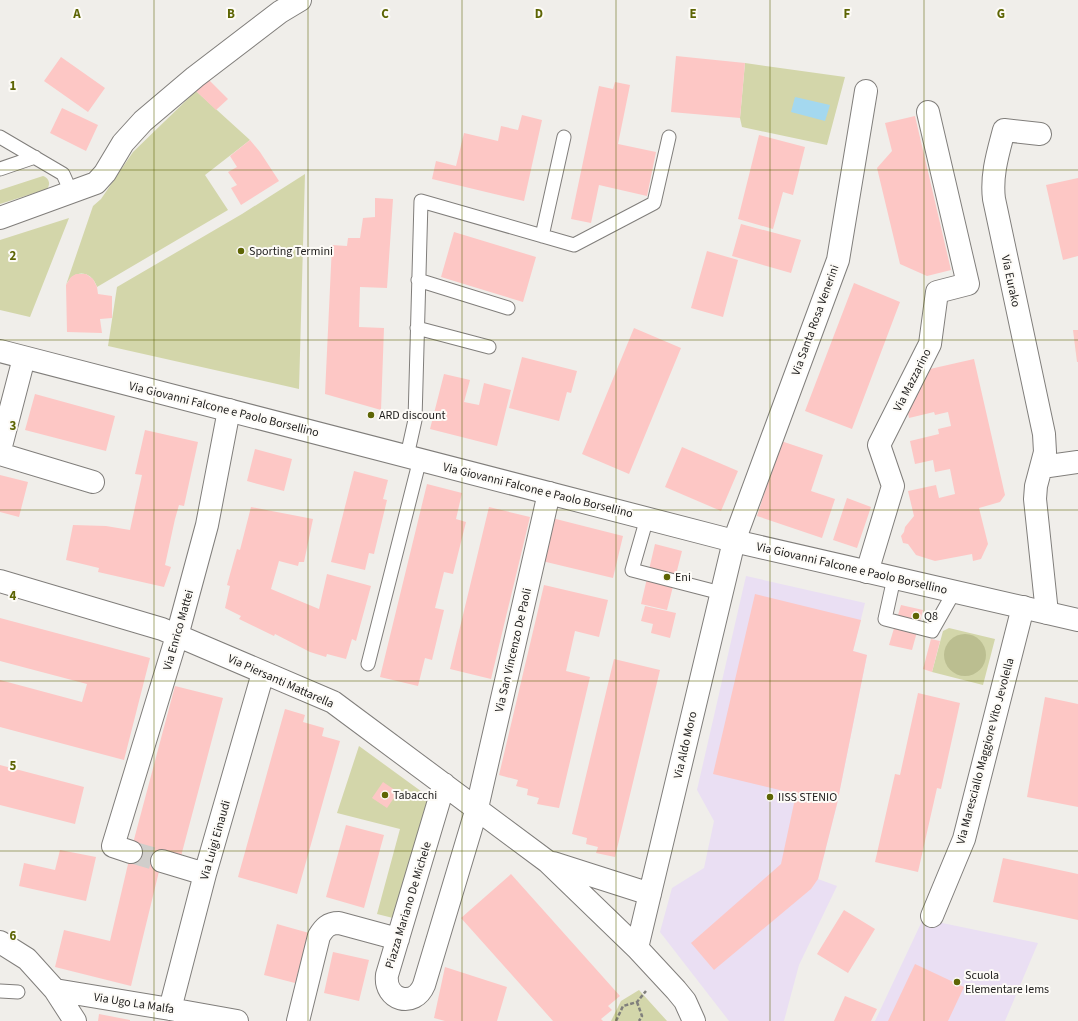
<svg xmlns="http://www.w3.org/2000/svg" width="1078" height="1021" viewBox="0 0 1078 1021" font-family="'Source Sans 3',sans-serif">
<style>
.education{fill:#eadff3}
.green{fill:#d3d6aa}
.forest{fill:#bbbe90}
.water{fill:#a4d8ef}
.building{fill:#fdc7c5}
.lines{fill:none;stroke-linecap:round;stroke-linejoin:round}
.street-tunnel{stroke:#d0cecb;stroke-width:22;stroke-dasharray:22 11;stroke-linecap:butt}
.lane-casing{stroke:#807e7b;stroke-width:15}
.street-casing{stroke:#807e7b;stroke-width:24}
.secondary-casing{stroke:#807e7b;stroke-width:24}
.path{stroke:#807f7c;stroke-width:2.5;stroke-dasharray:4 2;stroke-linecap:butt}
.lane{stroke:#fff;stroke-width:13}
.street{stroke:#fff;stroke-width:22}
.secondary{stroke:#fff;stroke-width:22}
.grid{fill:none;stroke:#5d6504;stroke-width:1;stroke-opacity:0.55}
.poi-dot{fill:#5d6504;stroke:#fdfbf7;stroke-width:1.5}
.labels{text-anchor:middle;stroke-width:4;stroke-linejoin:round;paint-order:stroke}
.poi-label{font-size:12px;fill:#1d1c1b;stroke:#fdfbf7;text-anchor:start}
.street-label{font-size:12px;fill:#1d1c1b;stroke:#fdfbf7}
.grid-label{font-size:13px;text-anchor:middle;font-weight:bold;fill:#5d6504;stroke:#fdfbf7;stroke-width:4;stroke-linejoin:round;paint-order:stroke}
</style>
<rect width="100%" height="100%" fill="#f0eeea"/>
<path class="education" d="M746,576l119,27 -12,48 14,4 -30,149 -19,75 19,7 -38,79 -15,56h-55l-69,-89 12,-44 32,-20 10,-47 -17,-31z
M923,919l115,24 -33,78h-130z"/>
<path class="green" d="M745,63l100,14 -18,68 -85,-18 -2,-9z
M196,91l54,49 -45,35 23,35 -131,77c-6,-17 -23,-18 -31,-2l27,-79 8,-7 32,-47z
M305,174l-6,215 -191,-43 9,-59 125,-73z
M43,176c6,2 8,8 4,13l-47,15v-14z
M69,218l-39,99 -30,-7v-70z
M949,628l46,11 -12,46 -51,-13 11,-41z
M359,746l70,51 -36,121 -16,-4 23,-85 -63,-16z
M639,990l28,31h-56l10,-20z"/>
<path class="forest" d="M944 655a21 21 0 1 1 42 0a21 21 0 1 1-42 0Z"/>
<path class="water" d="M795,97l35,8 -5,16 -34,-9z"/>
<path class="building" d="M676,56l69,7 -5,55 -69,-6z
M61,57l44,31 -17,24 -44,-31z
M208,79l20,20 -12,11 -20,-19z
M615,82l15,3 -12,59 38,8 -9,44 -48,-11 -8,38 -20,-4 28,-133 14,3z
M62,108l36,17 -12,26 -36,-18z
M522,115l20,5 -18,81 -92,-22 4,-18 20,5 8,-33 34,8 3,-15 17,4z
M915,116l36,154 -24,6 -27,-12 -23,-96 15,-17 -7,-28z
M759,135l46,12 -12,48 -10,-3 -10,37 -35,-10z
M250,140l10,12 19,29 -38,24 -10,-17 6,-3 -9,-13 9,-5 -7,-11z
M1078,178v78l-15,4 -17,-75z
M375,198l18,1 -6,89 -27,-1 -1,40 25,1 -3,82 -56,-16 7,-149 15,1 1,-8h12l3,-20 12,-1z
M741,224l60,16 -10,33 -59,-17z
M454,232l82,25 -13,45 -82,-25z
M707,251l31,9 -15,57 -32,-9z
M76,274h10l7,5 4,8 1,7 14,2v22l-12,1 2,14 -35,-1 -1,-47 5,-8z
M854,283l46,19 -48,127 -47,-18z
M634,328l47,20 -52,126 -47,-20z
M1073,330h5v32h-1z
M522,357l55,14 -6,22 -4,-1 -8,29 -50,-13z
M974,359l31,136 -5,7 -21,6 9,36 -7,15 -8,2 -1,-7 -37,7 -19,-6 -8,-11 -5,-1 -2,-7 3,-4 1,-5 9,-11 -6,-25 28,-6 3,13 16,-4 -5,-25 -15,3 -2,-12 -18,4 -5,-23 29,-7 -1,-5 13,-3 -3,-14 -13,3 -1,-3 -25,6 -3,-15 24,-34z
M444,374l26,6 -6,22 15,3 5,-22 27,7 -14,56 -67,-17z
M35,394l80,22 -9,35 -81,-21z
M145,430l53,12 -14,64 -5,-1 -4,14 -10,46 6,2 -7,20 -66,-15 1,-4 -33,-8 7,-35 33,1 24,4 12,-55 -7,-1z
M781,441l42,14 -12,36 24,8 -13,39 -65,-22z
M682,447l56,24 -17,40 -56,-24z
M255,449l37,10 -8,32 -37,-10z
M354,471l34,9 -5,19 4,1 -13,54 -5,-1 -4,17 -34,-8z
M0,475l28,7 -9,35 -19,-5z
M427,484l35,9 -6,26 10,3 -13,52 -9,-2 -9,36 9,2 -12,50 -7,-2 -7,28 -38,-9z
M847,498l24,9 -14,41 -24,-8z
M251,507l62,12 -9,43h-5l-1,4 -19,-5 -8,28 48,20 8,-35 44,12 -15,55 -4,-2 -6,20 -19,-5 -1,3 -16,-5 -35,-18 -1,2 -35,-17 2,-3 -16,-8 5,-22 -3,-1 10,-36 3,1z
M489,507l41,10 -39,162 -41,-10z
M552,518l71,18 -10,42 -71,-17z
M655,544l27,7 -15,59 -26,-6z
M544,585l64,15 -9,37 -24,-6 -9,40 24,6 -31,131 -22,-4 2,-6 -12,-3 1,-6 -12,-3 2,-6 -19,-5z
M755,594l106,26 -8,31 14,4 -30,149 -19,75 -7,10 -97,81 -23,-27 90,-79 15,-70 -83,-20z
M901,605l22,5 -11,40 -23,-5z
M645,606l31,7 -6,25 -19,-5 2,-9 -12,-3z
M0,618l150,40 -26,102 -124,-33v-47l82,22 5,-18 -87,-23z
M931,639l9,2 -8,31 -9,-3z
M614,659l46,11 -45,187 -19,-4 2,-6 -12,-3 1,-6 -15,-4z
M175,686l48,12 -43,162 -17,-5 -32,131 -76,-19 9,-37 46,11 22,-94z
M918,693l42,10 -19,86 -4,-1 -19,84 -43,-10 20,-88 5,1z
M1045,697l33,7v103l-51,-10z
M285,709l20,6 -2,7 21,6 -2,8 18,5 -43,153 -59,-17z
M0,765l84,22 -9,37 -75,-19z
M383,782l15,10 -11,16 -15,-10z
M346,825l38,10 -20,73 -38,-11z
M60,850l36,7 -10,44 -67,-15 5,-23 31,7z
M1003,858l75,16v46l-85,-18z
M511,874l109,122 -12,10 4,4 -11,9 2,2h-50l-92,-103z
M844,910l31,19 -27,44 -31,-19z
M277,924l32,9 -14,50 -31,-8z
M333,952l36,8 -10,41 -35,-8z
M915,964l49,23 -16,34h-60z
M445,967l62,20 -10,34h-52l-11,-3z
M845,996l32,13 -6,12h-37z
M99,1014l31,6v1h-32z"/>
<g class="lines">
<path class="street-tunnel" d="M131,852l31,9"/>
<g class="lane-casing">
<path id="lane" d="M0,137l63,37 8,18
M0,169l35,-12
M542,236l22,-99
M418,280l90,28
M417,328l72,19
M407,456l8,-36 6,-219 153,44 80,-42 15,-66
M647,518l-15,52 89,23
M894,578l-9,41 47,12 22,-39
M368,664l52,-205
M0,991l18,1"/>
</g>
<g class="street-casing">
<path id="street" d="M1040,134l-36,-4c-6,23 -13,45 -10,69l50,235 1,18 -9,34 -1,13 12,114
M0,218l96,-35 9,-10 18,-30 20,-22 52,-44 85,-65 20,-12
M0,450l24,-92
M0,454l93,28
M1042,467l36,-5
M867,572l26,-86 -14,-41 51,-101 7,-52 31,-8 -40,-172
M0,581l162,48 171,73 215,160 89,86 39,42 9,11 9,20
M444,784l-57,191c-3,25 27,34 37,10l53,-177 72,-315
M131,852l-18,-6 64,-210 30,-111 22,-115
M162,861l43,13
M553,863l97,31
M932,916l32,-77 59,-232
M0,942l27,17 28,31 20,31
M637,948l97,-407 104,-281 28,-169
M55,990l115,19 67,12
M170,1009l35,-135 58,-201
M298,1021l21,-85c5,-8 9,-13 20,-13l59,16"/>
</g>
<g class="secondary-casing">
<path id="secondary" d="M0,351l734,190 344,79"/>
</g>
<path class="path" d="M637,1002l5,14 -3,5
M616,1021l7,-15 14,-4 9,-11"/>
<use href="#lane" class="lane"/>
<use href="#street" class="street"/>
<use href="#secondary" class="secondary"/>
</g>
<path class="grid" d="M154,0v1021M308,0v1021M462,0v1021M616,0v1021M770,0v1021M924,0v1021M0,170h1078M0,340h1078M0,510h1078M0,681h1078M0,851h1078"/>
<g class="poi-dot">
<circle cx="241" cy="251" r="4"/>
<circle cx="371" cy="415" r="4"/>
<circle cx="667" cy="577" r="4"/>
<circle cx="916" cy="616" r="4"/>
<circle cx="385" cy="795" r="4"/>
<circle cx="770" cy="797" r="4"/>
<circle cx="957" cy="982" r="4"/>
</g>
<g class="labels">
<g class="poi-label">
<text x="249" y="255">Sporting Termini</text>
<text x="379" y="419">ARD discount</text>
<text x="675" y="581">Eni</text>
<text x="924" y="620">Q8</text>
<text x="393" y="799">Tabacchi</text>
<text x="778" y="801">IISS STENIO</text>
<text x="965" y="979">Scuola<tspan x="965" dy="14">Elementare Iems</tspan></text>
</g>
<g class="street-label">
<text transform="translate(1011 281) rotate(78)" y="4">Via Eurako</text>
<text transform="translate(815 320) rotate(-70)" y="4">Via Santa Rosa Venerini</text>
<text transform="translate(912 380) rotate(-63)" y="4">Via Mazzarino</text>
<text transform="translate(224 409) rotate(14)" y="4">Via Giovanni Falcone e Paolo Borsellino</text>
<text transform="translate(538 490) rotate(14)" y="4">Via Giovanni Falcone e Paolo Borsellino</text>
<text transform="translate(852 568) rotate(13)" y="4">Via Giovanni Falcone e Paolo Borsellino</text>
<text transform="translate(178 630) rotate(-74)" y="4">Via Enrico Mattei</text>
<text transform="translate(513 650) rotate(-77)" y="4">Via San Vincenzo De Paoli</text>
<text transform="translate(281 681) rotate(24)" y="4">Via Piersanti Mattarella</text>
<text transform="translate(685 745) rotate(-77)" y="4">Via Aldo Moro</text>
<text transform="translate(985 751) rotate(-75)" y="4">Via Maresciallo Maggiore Vito Jevolella</text>
<text transform="translate(215 840) rotate(-74)" y="4">Via Luigi Einaudi</text>
<text transform="translate(408 905) rotate(-73)" y="4">Piazza Mariano De Michele</text>
<text transform="translate(134 1003) rotate(9)" y="4">Via Ugo La Malfa</text>
</g>
</g>
<g class="grid-label">
<text x="77" y="18">A</text>
<text x="231" y="18">B</text>
<text x="385" y="18">C</text>
<text x="539" y="18">D</text>
<text x="693" y="18">E</text>
<text x="847" y="18">F</text>
<text x="1001" y="18">G</text>
<text x="13" y="90">1</text>
<text x="13" y="260">2</text>
<text x="13" y="430">3</text>
<text x="13" y="600">4</text>
<text x="13" y="770">5</text>
<text x="13" y="940">6</text>
</g>
</svg>
